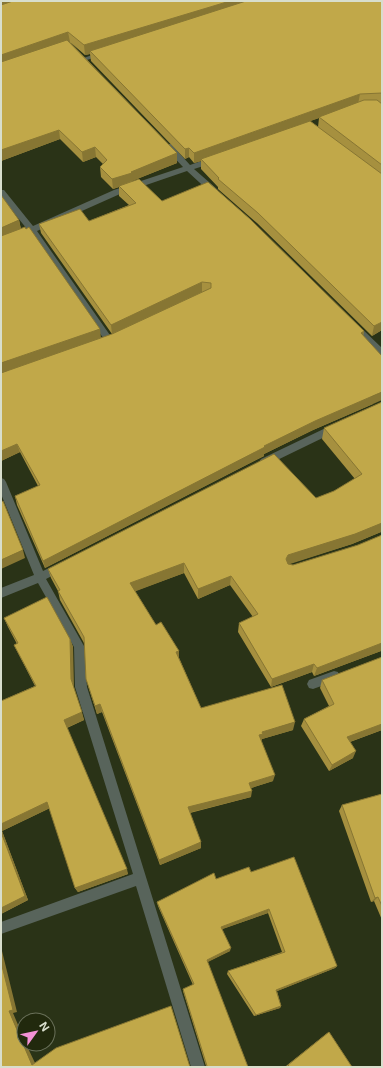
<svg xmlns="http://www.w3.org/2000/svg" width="383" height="1068" viewBox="0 0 383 1068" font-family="Inter,sans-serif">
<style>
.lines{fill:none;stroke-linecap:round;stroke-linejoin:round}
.minor{fill:#58645b;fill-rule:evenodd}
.wall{fill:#a6903f;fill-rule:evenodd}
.shaded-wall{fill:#877633}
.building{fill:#c1a849;stroke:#877633}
</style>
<rect width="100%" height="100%" fill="#2a3317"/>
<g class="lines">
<path class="minor" d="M103,51l3,2 -1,1 -21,7 -3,-2z
M165,144h6l19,21 20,-7h6v4l-22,7 24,21v4h-6l-25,-23 -67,23 -83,37 75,107 1,2 -1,2h-6l-76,-108 -29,12v-6l26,-11 -26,-32v-7h3l29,36 81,-36 69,-23 -18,-19z
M355,324l3,1 24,23v8l-3,-1 -27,-26 -1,-2z
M334,424l3,1 2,3 -2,3 -70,34h-6l-2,-3 2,-3z
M1,478l3,1 2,3 37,89 18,-9 4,1 1,3 -1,3 -19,10 38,67 3,41 118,380h-14l-55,-181 -135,48v-12l132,-48 -58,-187 -1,-40 -36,-64 -37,15v-10l33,-13 -33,-81z
M334,671l4,1 1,4 -1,4 -25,9 -4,-1 -2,-4 2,-4z"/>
</g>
<path class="wall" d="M1,1h381v102h-2l2,1v226l-10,6 -115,-113 -39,-34v-2l-17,-18v-8l-7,2 -5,-6 -4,2 -94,-98 -1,-7 -5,1 -15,-13 107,111v10l-45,18 30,20 202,130 -1,5 10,68 -60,26 -49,24v2l-219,112 -28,-63 -2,-9 23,-10 -18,-34 -19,9 18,-241 2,9 80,109 11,-4 -71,-101 -2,-9 50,-3 40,-16 -10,-9v-9l-6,2 -12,-12 -1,-10 3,-3 -7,-7 -13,5 -23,-23 -59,22zM319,118l-1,9 -8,-6z
M382,402v130h-1l-29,12 -64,20 5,1 65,-20 24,-10v116h-1l-67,25 -2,-4 -41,15 -33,-55 1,-9 14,-6 -23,-32 -32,14 -14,-26 -49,18 21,34 23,26v7l22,50 92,22 -31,9 -1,2 12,40 -22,7v9l-61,16 11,35 -41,17 -58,-153 -5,2 -11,-35 -2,-36 -24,-43 -2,-9 -7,-13 -3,-9 268,-71 18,-7 21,-12 -33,-40 2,-11z
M4,618l66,21 3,8v39l11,34 -17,8 61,146 -50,18 -3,-4 -25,-80 -48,23 26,69 -27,14v-213l34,-15 -17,-33 -4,-8 3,-1 -9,-17z
M382,657v73l-32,12 3,16 -24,13 -28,-45 3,-7 25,-13 -9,-18 2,-8z
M382,794v126l-8,-19 -3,1 -32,-91 3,-6z
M251,872l86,94 -2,2 -58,23 4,15 -1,2 -26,8 -27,-42 1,-3 54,-19 -14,-39 -46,16 8,22 -23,11 41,105 -42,-1 -23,-75v-2l10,-4 -35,-79 -1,-4 59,-23z
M329,1032l23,35h-65l-1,-1 40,-32z"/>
<path class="shaded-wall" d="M1,1h22l-22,7z
M230,1h23l-163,50v3l-5,1 -1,-10z
M68,32l2,10 -69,24v-11z
M360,94l-2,10 -156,56 -1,-1v2l-7,2v-10z
M59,130l1,9 -59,22v-11z
M95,147l1,10 -13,5 -1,-10z
M189,148v9l-4,2v-10z
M177,153v10l-45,18 -13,5v1l-6,2 -1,-10z
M19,220l2,10 -20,8v-10z
M202,282v10l-90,42 -1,-9z
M382,322v8l-10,6 2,-10z
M100,329l1,9 -100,35v-10z
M364,331l-2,10 -1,-8z
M382,392v8l-9,4 -60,26 -49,24v2l-219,112 -2,-7 221,-115 51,-25z
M17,444l3,8 -19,9v-10z
M382,523l-1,9 -29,12 -65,21 -1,-6 2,-4z
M23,550l2,8 -24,11v-9z
M184,563v10l-53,20 -1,-10z
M231,576l-1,9 -32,14v-10z
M70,639l3,8 1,40 -3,-8z
M382,643l-1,8 -67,25 3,-8z
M179,651v8l-3,-7z
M314,664l-2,8 -41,15 1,-8z
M100,704l2,8 -5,2 -2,-8z
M82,712l2,8 -18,8 -2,-8z
M295,722l-2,8 -31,9 -1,2 -2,-6 3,-3z
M382,724v6l-38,14 3,-7z
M356,751l-3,7 -24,13 3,-6z
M275,775l-2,6 -25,8 1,-6z
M252,791l-1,6 -63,16v-6z
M47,802l3,6 -48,23 26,69 -27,14v-90z
M201,842v6l-41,17 -1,-5z
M127,869l1,5 -50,18 -3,-4z
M378,897l-4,4 -3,1 4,-4z
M269,909l-1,4 -48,17 1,-3z
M231,948l-1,3 -24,12 1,-3z
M1,950l1,1 15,61 -4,1 11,26v5h2l10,21h-4l-23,-54 -8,-49z
M337,966l-2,2 -60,24 1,-2z
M281,1006l-1,2 -26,8 2,-1z"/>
<path class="building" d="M13,1h217l-146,44 -16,-13 -67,23v-50z
M246,1h136v92l-22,1 -166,59 -5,-5 -4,1 -95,-98z
M67,40l110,113 -46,19 1,1 -20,6 -12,-12 7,-7 -12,-13 -13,5 -23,-22 -58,20v-88z
M364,100h13l5,4v61l-63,-48z
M310,121l72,53v148l-8,4 -116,-113 -40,-34 1,-1 -18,-19z
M139,179l23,22 46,-19 42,37 114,112 -3,2 21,23v36l-7,3 -60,26 -51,25 1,1 -222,114 -28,-65 25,-11 -23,-41 -16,7v-78l111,-39 99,-46v-5l-9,-1 -91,43 -72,-101 41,-15 9,12 47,-18 -17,-17z
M1,195l18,25 -18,8z
M25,227l1,2 3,-2 71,102 -99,34v-127z
M382,402v121l-27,11 -67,21 -2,4 2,5 5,1 65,-20 24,-10v108l-65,25 -3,-4 -42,15 -33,-56 19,-9 -27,-38 -33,13 -14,-26 -54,20 26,42 5,-3 18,29 -3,1 25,56 81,-23 13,37 -33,10 1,2 -4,1 16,40 -26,8 3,8 -64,16 13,35 -42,18 -59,-156 -5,2 -9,-27 -2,-42 -26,-46 2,-1 -12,-21 226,-115 42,44 18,-7 28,-17 -38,-46z
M3,501l20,49 -22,10v-58z
M47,597l23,42 1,40 11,33 -18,8 63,149 -52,19 -28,-86 -46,22v-123l35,-15 -22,-41 4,-2 -14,-25z
M382,657v67l-35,13 9,14 -24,14 -28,-46 30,-15 -12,-24z
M382,794v112l-4,-9 -3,1 -33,-93z
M1,832l24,64 -24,12z
M294,857l43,109 -61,24 5,16 -25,9 -28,-44 57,-19 -16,-43 -48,18 10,21 -24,12 41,107h-42l1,-1 -24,-77 11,-5 -37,-82 57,-29 2,6 33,-12 2,5z
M1,962l12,48 -4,1 23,54 24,-17 115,-42 19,61h-189z
M329,1032l23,35h-62l-2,-2z"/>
<rect width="383" height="1068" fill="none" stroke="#d8decd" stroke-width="4"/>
<g transform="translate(36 1032) rotate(57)"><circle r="19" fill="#21290d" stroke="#6a715a"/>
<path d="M0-3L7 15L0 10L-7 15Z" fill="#f391d5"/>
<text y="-6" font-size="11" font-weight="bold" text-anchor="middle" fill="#d8decd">N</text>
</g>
</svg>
